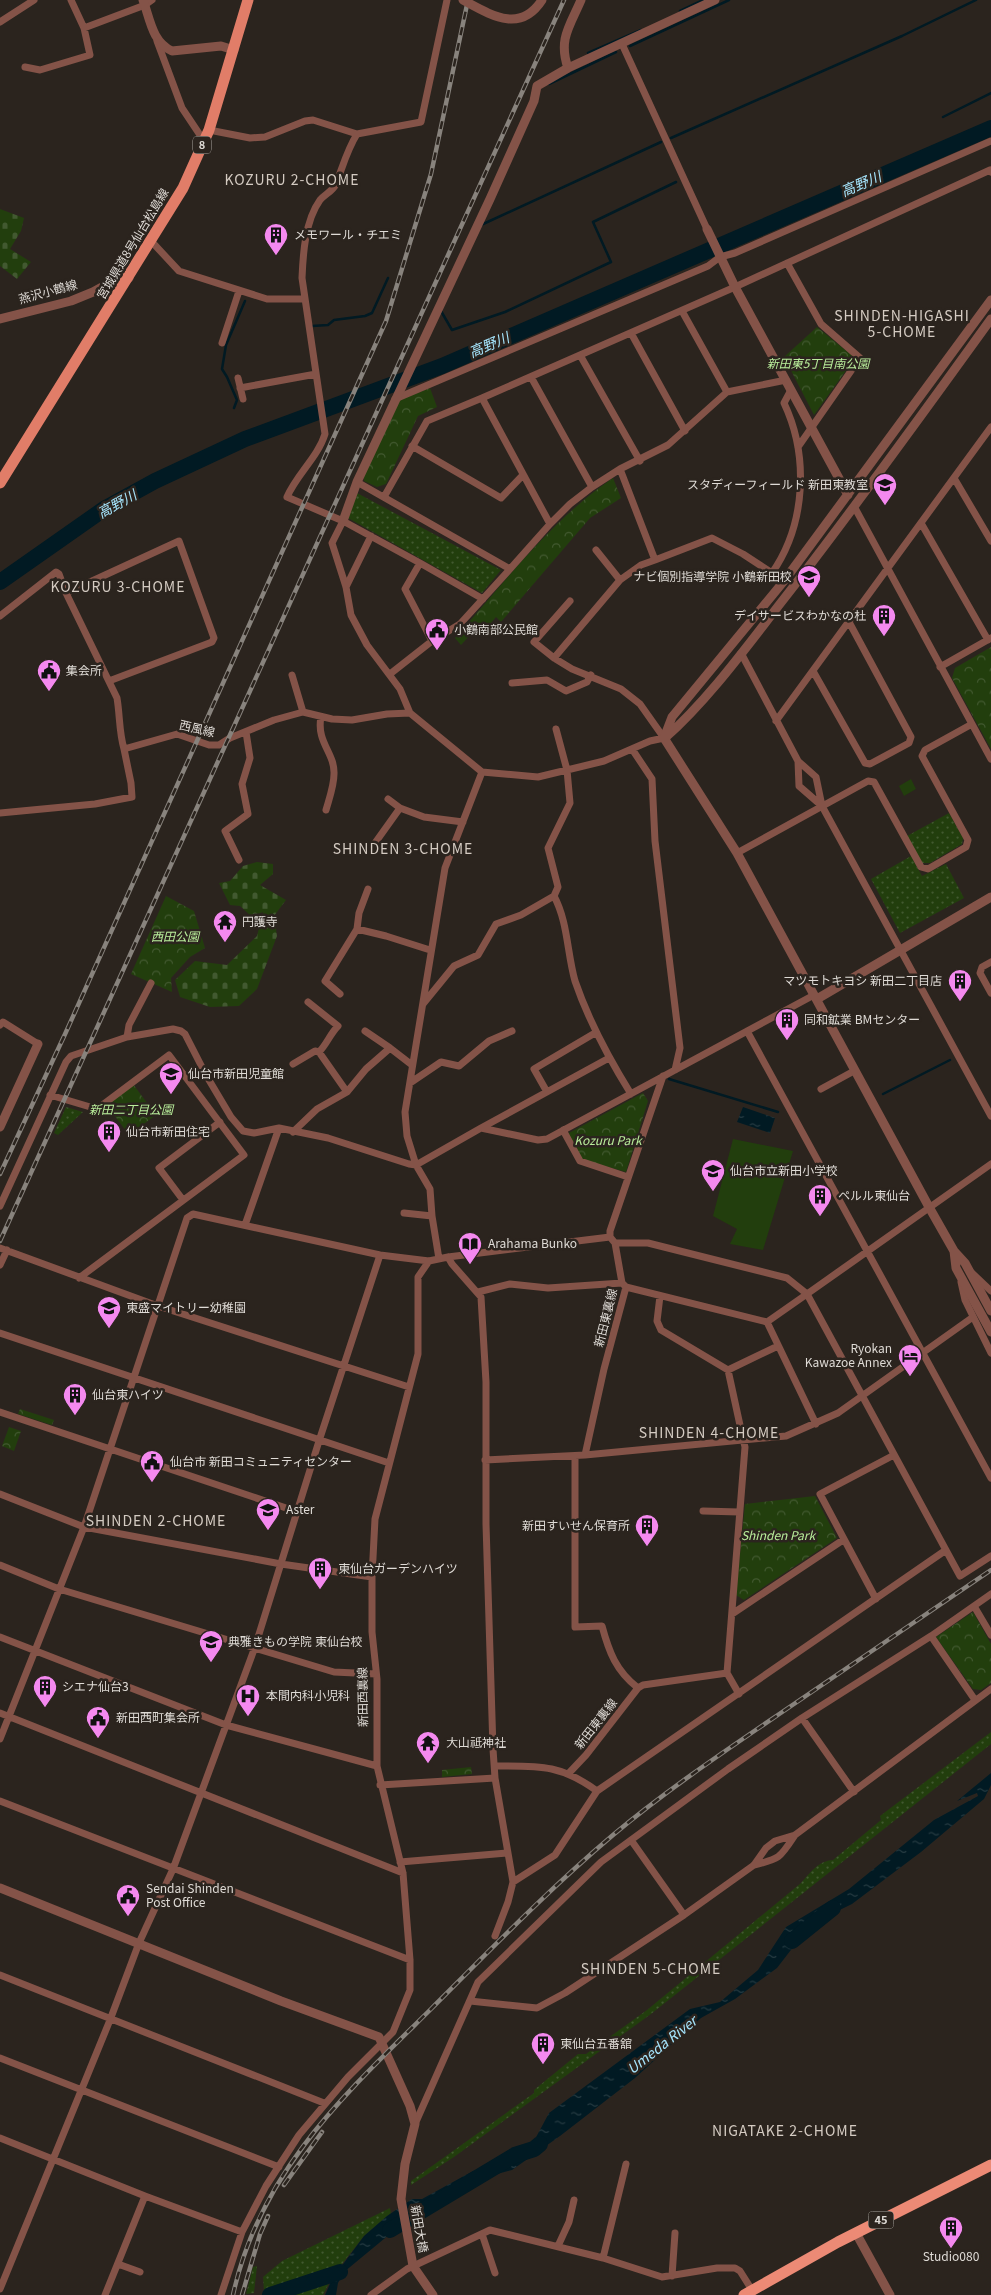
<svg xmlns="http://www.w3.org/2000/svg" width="991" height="2295" viewBox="0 0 991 2295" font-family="Georgia,'Noto Sans JP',serif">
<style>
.grass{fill:url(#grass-dots)}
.cemetery{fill:url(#cemetery-stones)}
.park{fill:url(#park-crowns)}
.garden{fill:#223e0d}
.water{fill:url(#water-ripples)}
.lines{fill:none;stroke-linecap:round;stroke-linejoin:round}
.stream{stroke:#011a23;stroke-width:2.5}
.river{stroke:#011a23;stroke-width:16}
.minor{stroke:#845348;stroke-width:7}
.tertiary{stroke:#845348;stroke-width:9}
.primary{stroke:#e17d68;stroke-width:11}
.trunk{stroke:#ec8a75;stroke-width:11}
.rail-casing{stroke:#88837d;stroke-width:4.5}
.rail{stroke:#2b241e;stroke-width:2.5;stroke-dasharray:8;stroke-linecap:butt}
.tertiary-bridge{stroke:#845348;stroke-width:9}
.labels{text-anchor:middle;stroke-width:5;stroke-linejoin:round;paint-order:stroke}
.shield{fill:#2b241e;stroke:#a9a49f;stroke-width:1}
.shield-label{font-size:11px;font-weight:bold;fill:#dfdbd6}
.poi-label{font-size:12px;fill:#dfdbd6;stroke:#2b241e;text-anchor:start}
.street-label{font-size:12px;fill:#dfdbd6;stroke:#2b241e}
.park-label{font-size:12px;font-style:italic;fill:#b9ee9b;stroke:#2b241e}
.neighbourhood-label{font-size:14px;letter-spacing:1px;fill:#d4cbc2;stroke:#2b241e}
.water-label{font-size:14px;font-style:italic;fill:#a6e6fe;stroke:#2b241e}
</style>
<defs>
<pattern id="grass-dots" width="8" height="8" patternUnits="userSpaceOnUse" patternTransform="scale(1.25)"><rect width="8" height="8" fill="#223e0d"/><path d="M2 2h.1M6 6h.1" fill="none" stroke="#425930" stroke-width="1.8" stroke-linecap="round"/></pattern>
<pattern id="cemetery-stones" width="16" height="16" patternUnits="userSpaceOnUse" patternTransform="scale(1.25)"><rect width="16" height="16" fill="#223e0d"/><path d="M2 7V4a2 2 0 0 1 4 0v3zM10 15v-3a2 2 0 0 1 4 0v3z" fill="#425930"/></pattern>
<pattern id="park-crowns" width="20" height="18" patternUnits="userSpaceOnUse" patternTransform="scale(1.25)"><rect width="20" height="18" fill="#223e0d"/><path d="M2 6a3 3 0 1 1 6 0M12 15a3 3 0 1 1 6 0" fill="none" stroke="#425930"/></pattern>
<pattern id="water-ripples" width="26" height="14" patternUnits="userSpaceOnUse" patternTransform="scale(1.25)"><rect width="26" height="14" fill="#011a23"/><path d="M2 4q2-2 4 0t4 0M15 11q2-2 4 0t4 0" fill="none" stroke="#263b42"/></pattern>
</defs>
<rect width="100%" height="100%" fill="#2b241e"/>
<path class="grass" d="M357,493l144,77 -19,23 -134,-75z
M949,813l14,25 -1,6 -32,19h-8l-15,-27z
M911,856l11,20 24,-12 18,34 -64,35 -29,-54z
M66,1107l17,5 -25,23 -4,-2z
M991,1732v12l-340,270 -197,143 -43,28v-4l123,-88v-3l44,-36h8l61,-44 154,-127c9,-10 17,-22 32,-23l48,-40 -1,-4z
M390,2208l1,5 -27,23 -26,33 -74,22 -1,-14 19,-16z
M257,2266l-3,27 -8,1 7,-27z
M331,2279l-8,16h-46l42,-15z"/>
<path class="cemetery" d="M0,209l24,9 -3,13 -11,18 21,13 -14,17 -17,-13z
M257,862l16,2v10l-13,11 26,15 -12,16 3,20 -20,53 -18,17 -29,1 -30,-10 -5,-17 20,-19 32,4 30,-29 6,-24 -11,5 -12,-11 -10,-1 -11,-22 11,-2 13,-15z"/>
<path class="park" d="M817,327l38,31 -41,57 -30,-58z
M430,388l7,19 -19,9 -32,68 -9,3 -13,-6v-5l33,-75z
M613,478l8,20 -31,20 -89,104 -5,-5 -14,17 -8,-3 -13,14 -6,-7c49,-55 96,-118 158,-160z
M991,647v102l-39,-71 3,-10z
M166,896l28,15 11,37 -15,9 -19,21 1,14 -41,-18z
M133,1084l23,31 -27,20 -23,-31z
M643,1093l5,8 -22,71 -46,-13 -13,-25z
M20,1409l34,11 -2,5 -34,-11z
M9,1427l12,4 -7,20 -12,-5z
M815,1496l22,42 -93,62 -8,-5 9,-91z
M973,1612l18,32v39l-10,7 -8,-1 -37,-52z
M471,1767l1,7 -30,3v-7z"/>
<path class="garden" d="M911,779l5,10 -12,7 -5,-10z
M733,1139l60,12 -30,99 -33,-6 7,-15 -24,-13z"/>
<path class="water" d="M743,1107l32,11 -5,15 -33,-11z
M991,1773v12l-7,14 -63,53 -69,52 -41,20 -34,44 -42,31 -34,19 -66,60 -75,58 -48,34 -26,7 -31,17 -30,11 -81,67 -6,11 -2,12h-11l7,-16 32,-43 23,-20 25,-17h10l51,-28 36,-7 25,-23 15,-28 141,-104 30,-7 38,-32 28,-43 63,-38 85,-69 44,-24 -1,-3 -20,8z"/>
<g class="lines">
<path class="stream" d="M680,11l23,-11
M630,46l99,-46
M588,53l53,-23
M549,84l67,-32
M943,117l48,-24
M671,138l231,-102 74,-36
M481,225l180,-83
M441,311l11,19 53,-18 106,-50 -18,-40 83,-40
M312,326l16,-1 6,-5 31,-4 7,-3 16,-35
M234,408l3,-8 -10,-23 -5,-8 4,-24 19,-44
M669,1079l109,33
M883,1094l67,-34"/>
<path class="river" d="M0,582l104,-73 51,-28 90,-42 197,-73 549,-238
M792,1941l41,-33
M390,2230l125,-75 19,-6 6,-5
M270,2295l70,-23"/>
<path class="minor" d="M447,0l-26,122 -64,12c-10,16 -14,32 -21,50 -3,7 -11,10 -16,16 -15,21 -17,54 -18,78l23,156c-7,23 -28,40 -38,63l56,24 -11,22 14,44 5,28 16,30 33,44 10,24 72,59 56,5 66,-16 46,-20 14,-3 -24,-34 -19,-15 -49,-20 -18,-11 -20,-16 36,-41
M0,22l34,-22
M84,28l61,-23 7,-5
M157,41l25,67 22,33
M622,44l85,185
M25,67l15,3 50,-15 -6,-27 -13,-28
M209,130l41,8 15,-1 40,-16 8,-1 44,14
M152,242l27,29 88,28h38
M787,263l34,61 39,34 -62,89
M682,311l45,81
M631,333l54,98
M222,343l17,-52
M580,355l60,106
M531,377l61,110
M238,378l5,21
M240,388l76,-14
M482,398l253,-111 255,-117 1,2
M395,399l313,-133 12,-9 15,-4 256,-112
M412,446l89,52 22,-23
M954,478l37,63
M357,482l153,87 40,-45 -68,-126 -55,23 -43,76
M855,508l136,251
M343,521l77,42 -15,26 27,52
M921,523l67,117
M550,524l20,-20 22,-17 28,-18 48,-24 59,-53 59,-12
M596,550l24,30
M655,560l57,-22 31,16 29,19
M420,563l63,36
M784,581l-12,-8c34,-49 37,-117 12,-170l7,-13
M346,587l25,-51
M0,616l56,-44 3,2 7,19
M741,653l57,108 18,16 6,29 169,310
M554,658l66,-78 21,-15 14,-5 -35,-91
M940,667l51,-29
M813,671l52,92 5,1 39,-21 2,-6 -62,-115
M390,674l42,-33 28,-17 50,-55
M292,675l11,37
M109,681l103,-39 2,-4 -35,-97 -113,52 51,105c3,18 2,34 7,51
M512,683l35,-3 19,11 21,-9 4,-7
M321,717c-5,25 14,36 13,57 0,12 -5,25 -8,36
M776,721l215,-294
M556,729l11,41 3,33 -22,45 10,39 -4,9c14,26 13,57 21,85 14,41 33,76 56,113
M632,749l20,30 3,62 25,207 -5,22
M798,761l1,25 23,20
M388,799l12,9
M0,813l95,-9 37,-7 -1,-14 -7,-34 53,-15 32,11h10l11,-7 44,-18 29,-8 29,7 20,1 35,-6 23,-1
M375,843l25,-35 24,9 39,5
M737,853l131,-72 6,1 47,85 7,2 38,-22 2,-7 -46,-84 3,-6 47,-26
M239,860l-14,-29 23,-17 -6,-30 8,-26 -4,-26
M368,889l-9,24 -2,16 29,7 44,14
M991,962l-9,5 -2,6 11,20
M340,994l-15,-13 32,-52
M308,1002l30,24c-8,8 -11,18 -19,26
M423,1004l31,-38 24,-11 18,-31 25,-9 33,-19
M0,1025l3,-3 35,22
M365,1031l25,17
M747,1031l244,447
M127,1037l2,-12 22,-42
M293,1064l22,-13 4,1 28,40
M410,1083l31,-21 18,4 30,-25 23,-10
M821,1089l33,-18
M547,1092l-13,-23 61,-36
M50,1095l47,14 72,-54 75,100 -165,123
M481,1128l128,-70
M563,1130l17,31 48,16
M293,1132l24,-23 30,-17 19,-23 24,-21 22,17
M183,1200l-24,-32 61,-46
M0,1206l66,-144 5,-6 56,-19 46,-8 8,2 4,3 21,41 25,42 12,14 11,2 25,-5 49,10 81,26 7,1 -9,-29 -2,-24 40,-244 37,-96
M404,1213l28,3
M245,1225l34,-97
M615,1243h33l139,35 20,16 184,-130
M0,1248l158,58 251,81
M448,1257l4,7 29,33 5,85v142l7,225 2,29 18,104 -5,20 -13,34
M439,1259l-7,-43 -2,-27 -14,-24 65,-37 57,12 9,-1 267,-144
M0,1265l7,-15
M972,1273l19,18
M961,1282l4,18 26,53
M626,1287l141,35 40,-28 153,282 31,-20
M478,1292l32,-8 38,4 74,-5
M660,1296l-3,25 4,9 67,40 15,69 2,8 -18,226 12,21
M767,1322l49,102
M0,1333l389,130
M728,1370l50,-24
M0,1412l298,100
M585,1455l19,-86 22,-82 -4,-4 -7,-40 -5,-6v-6l53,-155
M485,1460l100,-5 201,-19 52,-23 135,-96
M0,1494l84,33 197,37 91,13
M703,1511l36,1
M0,1565l59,24 275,83 42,2
M876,1599l-56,-105 74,-39
M974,1606l17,29
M732,1614l111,-74
M931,1636l44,64
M0,1637l226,88 151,41
M638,1688l5,-3 84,-12
M0,1713l403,160
M802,1718l52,74
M0,1739l84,-212 103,-309 6,-4 187,41 49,6 19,-4 162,-20
M495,1766c44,0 65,-2 102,25
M569,1773l17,-18 52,-67c-22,-17 -29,-36 -36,-62l-27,1v-171
M380,1785l115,-7
M0,1801l410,159
M631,1840l53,75
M400,1862l107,-9
M754,1865c26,-6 26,-7 41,-30
M513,1882l42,-27 42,-64 349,-241
M0,1975l324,128
M470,2001l67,7 28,-15 119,-78 70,-50 12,-17 9,-7 20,-6 196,-146
M0,2058l279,109
M415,2124l63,-142 123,-120 127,-93 74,-51 129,-82 60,-42
M0,2138l145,58 97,36 24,-46 33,-51 49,-58 45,-45 17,-42v-30l-7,-87 -26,-107v-87l-5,-47v-55l3,-58 43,-165v-77l11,-16
M482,2234l13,39
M558,2246l11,-24 5,-22
M603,2258l23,-94
M118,2264l22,8
M672,2276l3,-43
M0,2289l110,-269 29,-77 34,-74 82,-222 64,-206 61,-186
M105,2295l40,-99
M221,2295l21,-63
M371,2295l36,-26 83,-39 113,28 59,19 55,-9h18l5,3 12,19"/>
<path class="tertiary" d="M143,0c7,19 9,42 29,51l49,-5 13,4
M581,0c-11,26 -23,39 -13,68l147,-68
M707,229l28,58 113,208
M0,319l71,-18 22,-9 29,-16 7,2
M343,521l14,-39 133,-283 44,-98 3,-15 31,-18
M664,738l73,115 192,354 25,44 11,12 26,48
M664,738l8,-21 112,-136 207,-281
M665,738c44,-39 82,-92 118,-138 72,-92 140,-187 208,-281
M817,999l174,-102
M0,1127l38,-83
M954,1251l2,17 35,64
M0,1888l281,113 98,36 31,69 5,18 -10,40 -4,35 12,67 20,29
M856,2233l34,62"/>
<path class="primary" d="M0,483l183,-295 26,-58 39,-130"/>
<path class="trunk" d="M744,2295l94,-53 153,-77"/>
<g class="rail-casing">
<path id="rail" d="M0,1174l66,-142 320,-711 45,-147 37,-174
M0,1241l564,-1241
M284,2185l38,-53
M233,2295c27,-124 112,-201 198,-286 59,-59 118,-120 182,-174 56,-47 118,-88 178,-129 67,-45 133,-91 200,-136
M242,2295l18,-61 8,-18"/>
</g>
<use href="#rail" class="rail"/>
<path class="tertiary-bridge" d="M463,0c28,15 57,34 79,0"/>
</g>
<defs>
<g id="building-pin" transform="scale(1.25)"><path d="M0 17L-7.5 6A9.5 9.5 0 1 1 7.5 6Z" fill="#f489ef" stroke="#2b241e"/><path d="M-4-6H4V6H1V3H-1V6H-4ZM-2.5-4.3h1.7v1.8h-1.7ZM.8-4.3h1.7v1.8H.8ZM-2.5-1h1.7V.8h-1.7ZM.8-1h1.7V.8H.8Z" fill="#111"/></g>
<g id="school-pin" transform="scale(1.25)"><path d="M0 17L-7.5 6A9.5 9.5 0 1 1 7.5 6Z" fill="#f489ef" stroke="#2b241e"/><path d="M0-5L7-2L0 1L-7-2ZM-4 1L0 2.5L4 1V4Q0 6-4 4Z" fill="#111"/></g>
<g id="civic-pin" transform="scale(1.25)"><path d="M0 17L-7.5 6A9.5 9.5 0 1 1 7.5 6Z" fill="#f489ef" stroke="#2b241e"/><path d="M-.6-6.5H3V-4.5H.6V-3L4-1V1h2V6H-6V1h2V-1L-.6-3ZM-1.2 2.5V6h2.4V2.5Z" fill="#111"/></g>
<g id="temple-pin" transform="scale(1.25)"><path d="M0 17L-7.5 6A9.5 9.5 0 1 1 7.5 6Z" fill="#f489ef" stroke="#2b241e"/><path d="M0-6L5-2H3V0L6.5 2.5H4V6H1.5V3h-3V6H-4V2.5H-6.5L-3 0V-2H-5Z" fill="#111"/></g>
<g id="library-pin" transform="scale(1.25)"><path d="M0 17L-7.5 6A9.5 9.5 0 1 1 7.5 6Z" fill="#f489ef" stroke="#2b241e"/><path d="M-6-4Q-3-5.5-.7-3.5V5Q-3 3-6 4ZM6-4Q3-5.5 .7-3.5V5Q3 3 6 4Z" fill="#111"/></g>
<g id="hotel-pin" transform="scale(1.25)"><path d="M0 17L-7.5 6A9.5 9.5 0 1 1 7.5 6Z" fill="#f489ef" stroke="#2b241e"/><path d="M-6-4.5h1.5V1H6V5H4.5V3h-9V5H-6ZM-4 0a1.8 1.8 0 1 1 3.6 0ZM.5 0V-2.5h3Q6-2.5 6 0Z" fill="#111"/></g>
<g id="hospital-pin" transform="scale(1.25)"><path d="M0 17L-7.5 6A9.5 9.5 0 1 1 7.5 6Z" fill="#f489ef" stroke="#2b241e"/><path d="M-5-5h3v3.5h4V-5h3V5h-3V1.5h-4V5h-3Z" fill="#111"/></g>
</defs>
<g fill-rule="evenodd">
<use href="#building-pin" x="276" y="235"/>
<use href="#school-pin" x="885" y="485"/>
<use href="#school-pin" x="809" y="577"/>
<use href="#building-pin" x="884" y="616"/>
<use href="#civic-pin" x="437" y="630"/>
<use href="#civic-pin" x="49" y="671"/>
<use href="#temple-pin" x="225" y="922"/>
<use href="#building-pin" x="960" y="981"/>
<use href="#building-pin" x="787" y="1020"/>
<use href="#school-pin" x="171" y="1074"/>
<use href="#building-pin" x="109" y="1132"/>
<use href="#school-pin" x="713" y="1171"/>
<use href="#building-pin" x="820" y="1196"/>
<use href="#library-pin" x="470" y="1244"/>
<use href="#school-pin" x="109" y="1308"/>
<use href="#hotel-pin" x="910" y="1356"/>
<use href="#building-pin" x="75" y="1395"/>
<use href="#civic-pin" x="152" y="1462"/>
<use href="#school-pin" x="268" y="1510"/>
<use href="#building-pin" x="647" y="1526"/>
<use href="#building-pin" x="320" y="1569"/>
<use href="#school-pin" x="211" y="1642"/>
<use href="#building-pin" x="45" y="1687"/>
<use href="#hospital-pin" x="248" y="1696"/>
<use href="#civic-pin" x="98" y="1718"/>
<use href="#temple-pin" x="428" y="1743"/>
<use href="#civic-pin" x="128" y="1896"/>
<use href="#building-pin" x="543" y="2044"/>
<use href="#building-pin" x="951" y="2228"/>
</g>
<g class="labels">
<g class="shield">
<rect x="193" y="136.5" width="18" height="17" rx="4"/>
<rect x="868.5" y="2211.5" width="25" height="17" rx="4"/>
</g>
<g class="shield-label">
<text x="202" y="149">8</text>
<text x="881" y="2224">45</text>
</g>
<g class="poi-label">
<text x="294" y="239">メモワール・チエミ</text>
<text x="868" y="489" text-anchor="end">スタディーフィールド 新田東教室</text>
<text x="792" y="581" text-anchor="end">ナビ個別指導学院 小鶴新田校</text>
<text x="866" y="620" text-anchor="end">デイサービスわかなの杜</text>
<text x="454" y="634">小鶴南部公民館</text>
<text x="66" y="675">集会所</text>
<text x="242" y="926">円護寺</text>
<text x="942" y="985" text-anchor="end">マツモトキヨシ 新田二丁目店</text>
<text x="804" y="1024">同和鉱業 BMセンター</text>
<text x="188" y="1078">仙台市新田児童館</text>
<text x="126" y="1136">仙台市新田住宅</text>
<text x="730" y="1175">仙台市立新田小学校</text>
<text x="838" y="1200">ペルル東仙台</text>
<text x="488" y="1248">Arahama Bunko</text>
<text x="126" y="1312">東盛マイトリー幼稚園</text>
<text x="892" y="1353" text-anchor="end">Ryokan<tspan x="892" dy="14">Kawazoe Annex</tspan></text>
<text x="92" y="1399">仙台東ハイツ</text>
<text x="170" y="1466">仙台市 新田コミュニティセンター</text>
<text x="286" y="1514">Aster</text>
<text x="630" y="1530" text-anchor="end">新田すいせん保育所</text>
<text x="338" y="1573">東仙台ガーデンハイツ</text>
<text x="228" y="1646">典雅きもの学院 東仙台校</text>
<text x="62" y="1691">シエナ仙台3</text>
<text x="266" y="1700">本間内科小児科</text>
<text x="116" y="1722">新田西町集会所</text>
<text x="446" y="1747">大山祗神社</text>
<text x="146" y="1893">Sendai Shinden<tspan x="146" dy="14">Post Office</tspan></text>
<text x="560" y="2048">東仙台五番舘</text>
<text x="951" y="2261" text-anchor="middle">Studio080</text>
</g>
<g class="street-label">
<text transform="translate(133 244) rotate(-59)" y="4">宮城県道8号仙台松島線</text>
<text transform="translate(48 292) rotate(-15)" y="4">燕沢小鶴線</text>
<text transform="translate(197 729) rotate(13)" y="4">西風線</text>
<text transform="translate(606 1318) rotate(-76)" y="4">新田東裏線</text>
<text transform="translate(363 1697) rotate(-91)" y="4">新田西裏線</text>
<text transform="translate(596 1724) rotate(-52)" y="4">新田東裏線</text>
<text transform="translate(419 2229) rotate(80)" y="4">新田大橋</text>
</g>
<g class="park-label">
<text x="818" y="368">新田東5丁目南公園</text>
<text x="175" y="941">西田公園</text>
<text x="131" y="1114">新田二丁目公園</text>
<text x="608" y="1145">Kozuru Park</text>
<text x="778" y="1540">Shinden Park</text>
</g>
<g class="neighbourhood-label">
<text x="292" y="185">KOZURU 2-CHOME</text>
<text x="902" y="321">SHINDEN-HIGASHI<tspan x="902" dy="16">5-CHOME</tspan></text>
<text x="118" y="592">KOZURU 3-CHOME</text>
<text x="403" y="854">SHINDEN 3-CHOME</text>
<text x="709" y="1438">SHINDEN 4-CHOME</text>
<text x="156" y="1526">SHINDEN 2-CHOME</text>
<text x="651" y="1974">SHINDEN 5-CHOME</text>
<text x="785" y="2136">NIGATAKE 2-CHOME</text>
</g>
<g class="water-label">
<text transform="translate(861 184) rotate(-23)" y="5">高野川</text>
<text transform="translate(489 345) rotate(-23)" y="5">高野川</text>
<text transform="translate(117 504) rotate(-29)" y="5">高野川</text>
<text transform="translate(662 2045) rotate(-38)" y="5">Umeda River</text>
</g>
</g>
</svg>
